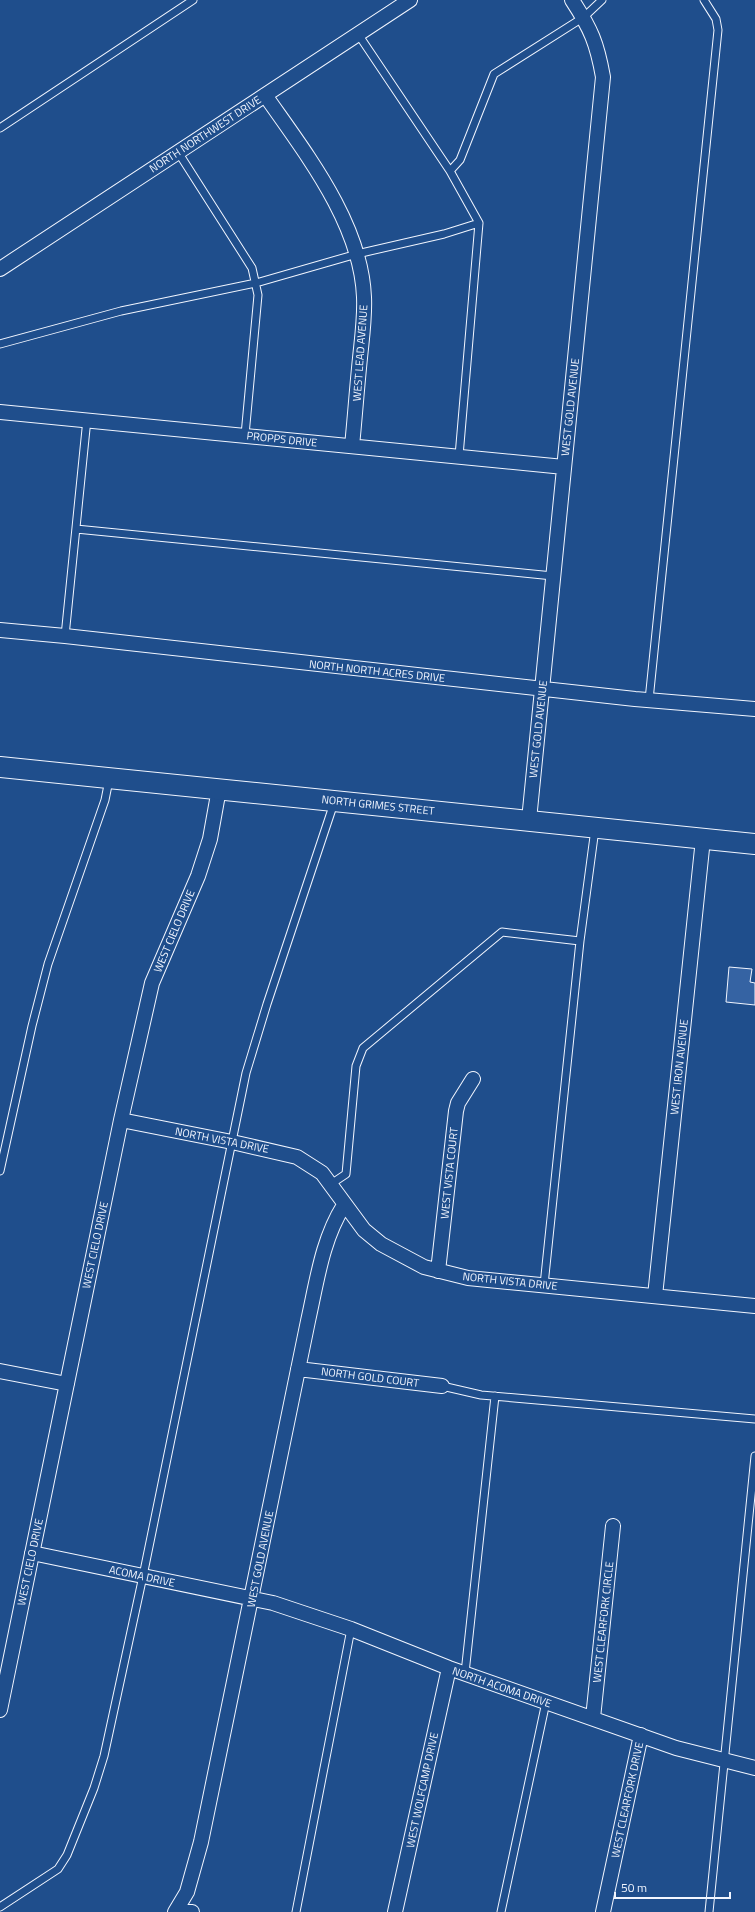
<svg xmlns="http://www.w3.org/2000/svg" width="755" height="1912" viewBox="0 0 755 1912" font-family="'Titillium Web',sans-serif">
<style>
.building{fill:#3563a3;stroke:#f2f6ff}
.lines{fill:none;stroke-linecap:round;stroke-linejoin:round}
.lane-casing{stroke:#f2f6ff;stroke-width:9}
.street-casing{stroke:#f2f6ff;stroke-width:16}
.secondary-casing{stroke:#f2f6ff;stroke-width:22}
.lane{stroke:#1f4e8c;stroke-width:7}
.street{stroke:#1f4e8c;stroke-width:14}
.secondary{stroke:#1f4e8c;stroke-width:20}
.labels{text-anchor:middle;stroke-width:3;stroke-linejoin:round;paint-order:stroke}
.street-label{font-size:11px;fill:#f2f6ff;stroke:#1f4e8c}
</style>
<rect width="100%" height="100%" fill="#1f4e8c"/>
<path class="building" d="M729,967l23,2 -2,13 5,1v22l-29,-3z"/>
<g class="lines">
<g class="lane-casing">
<path id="lane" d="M358,34l92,137 29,52 -20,233
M0,128l193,-128
M178,152l74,116 6,27 -13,140
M450,171l10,-11 34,-86 90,-57 18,-17
M0,344l121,-33 135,-28 101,-29 87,-20 35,-11
M76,529l477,47
M65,636l22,-217
M649,700l69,-670 -2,-11 -12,-19
M0,1171l32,-145 16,-62 57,-164 4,-20
M331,1184l15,-10 10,-108 7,-18 139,-116 78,9
M544,1285l36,-344 15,-112
M442,1386l39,9 274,24
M465,1673l30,-277
M0,1907l58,-38 9,-14 27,-67 10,-32 39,-180 103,-503 21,-69 67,-201
M296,1912l55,-283
M501,1912l45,-210
M709,1912l46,-456"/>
</g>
<g class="street-casing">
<path id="street" d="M265,95c41,59 96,128 99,202 1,20 -2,41 -4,61 -3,29 -5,58 -8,88
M0,269l410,-269
M0,412l564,55
M0,630l65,6 570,63 120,10
M529,820l74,-743c-6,-34 -12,-48 -31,-77
M121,1120l111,22 65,15 25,16 42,57 17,14 43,23 44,11 287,28
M438,1271l18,-160 2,-8 15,-24
M655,1296l48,-457
M298,1369l144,17
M0,1371l67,13
M32,1553l241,50 78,26 98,39 227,80 79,20
M0,1710l121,-590 31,-137 46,-107 12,-37 9,-50
M593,1718l20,-192
M176,1911l16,1
M175,1912l12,-20 14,-50 107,-521c9,-40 14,-81 36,-116
M395,1912l54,-244
M603,1912l38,-177"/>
</g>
<g class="secondary-casing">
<path id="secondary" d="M0,767l755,77"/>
</g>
<use href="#lane" class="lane"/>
<use href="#street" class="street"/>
<use href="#secondary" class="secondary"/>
</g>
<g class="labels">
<g class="street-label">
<text transform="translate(205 134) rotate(-33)" y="4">NORTH NORTHWEST DRIVE</text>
<text transform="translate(360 353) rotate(-86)" y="4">WEST LEAD AVENUE</text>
<text transform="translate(570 407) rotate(-84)" y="4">WEST GOLD AVENUE</text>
<text transform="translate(282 439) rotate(6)" y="4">PROPPS DRIVE</text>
<text transform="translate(377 671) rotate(6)" y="4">NORTH NORTH ACRES DRIVE</text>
<text transform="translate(538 729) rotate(-84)" y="4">WEST GOLD AVENUE</text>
<text transform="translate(378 805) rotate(6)" y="4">NORTH GRIMES STREET</text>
<text transform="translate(174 931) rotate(-67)" y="4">WEST CIELO DRIVE</text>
<text transform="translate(679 1067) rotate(-84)" y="4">WEST IRON AVENUE</text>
<text transform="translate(222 1140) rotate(11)" y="4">NORTH VISTA DRIVE</text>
<text transform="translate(449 1173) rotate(-84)" y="4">WEST VISTA COURT</text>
<text transform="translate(95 1245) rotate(-78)" y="4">WEST CIELO DRIVE</text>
<text transform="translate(510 1281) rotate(6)" y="4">NORTH VISTA DRIVE</text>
<text transform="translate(370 1377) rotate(7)" y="4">NORTH GOLD COURT</text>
<text transform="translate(260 1559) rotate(-79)" y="4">WEST GOLD AVENUE</text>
<text transform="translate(30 1562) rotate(-78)" y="4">WEST CIELO DRIVE</text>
<text transform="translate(142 1576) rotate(12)" y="4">ACOMA DRIVE</text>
<text transform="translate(603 1622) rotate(-84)" y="4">WEST CLEARFORK CIRCLE</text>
<text transform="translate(502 1687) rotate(19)" y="4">NORTH ACOMA DRIVE</text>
<text transform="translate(422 1790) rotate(-78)" y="4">WEST WOLFCAMP DRIVE</text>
<text transform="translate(627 1800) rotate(-78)" y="4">WEST CLEARFORK DRIVE</text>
</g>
</g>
<path d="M615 1892v6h115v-6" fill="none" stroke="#f2f6ff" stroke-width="2"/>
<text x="621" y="1892" font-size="12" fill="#f2f6ff" stroke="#1f4e8c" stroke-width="3" paint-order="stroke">50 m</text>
</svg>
